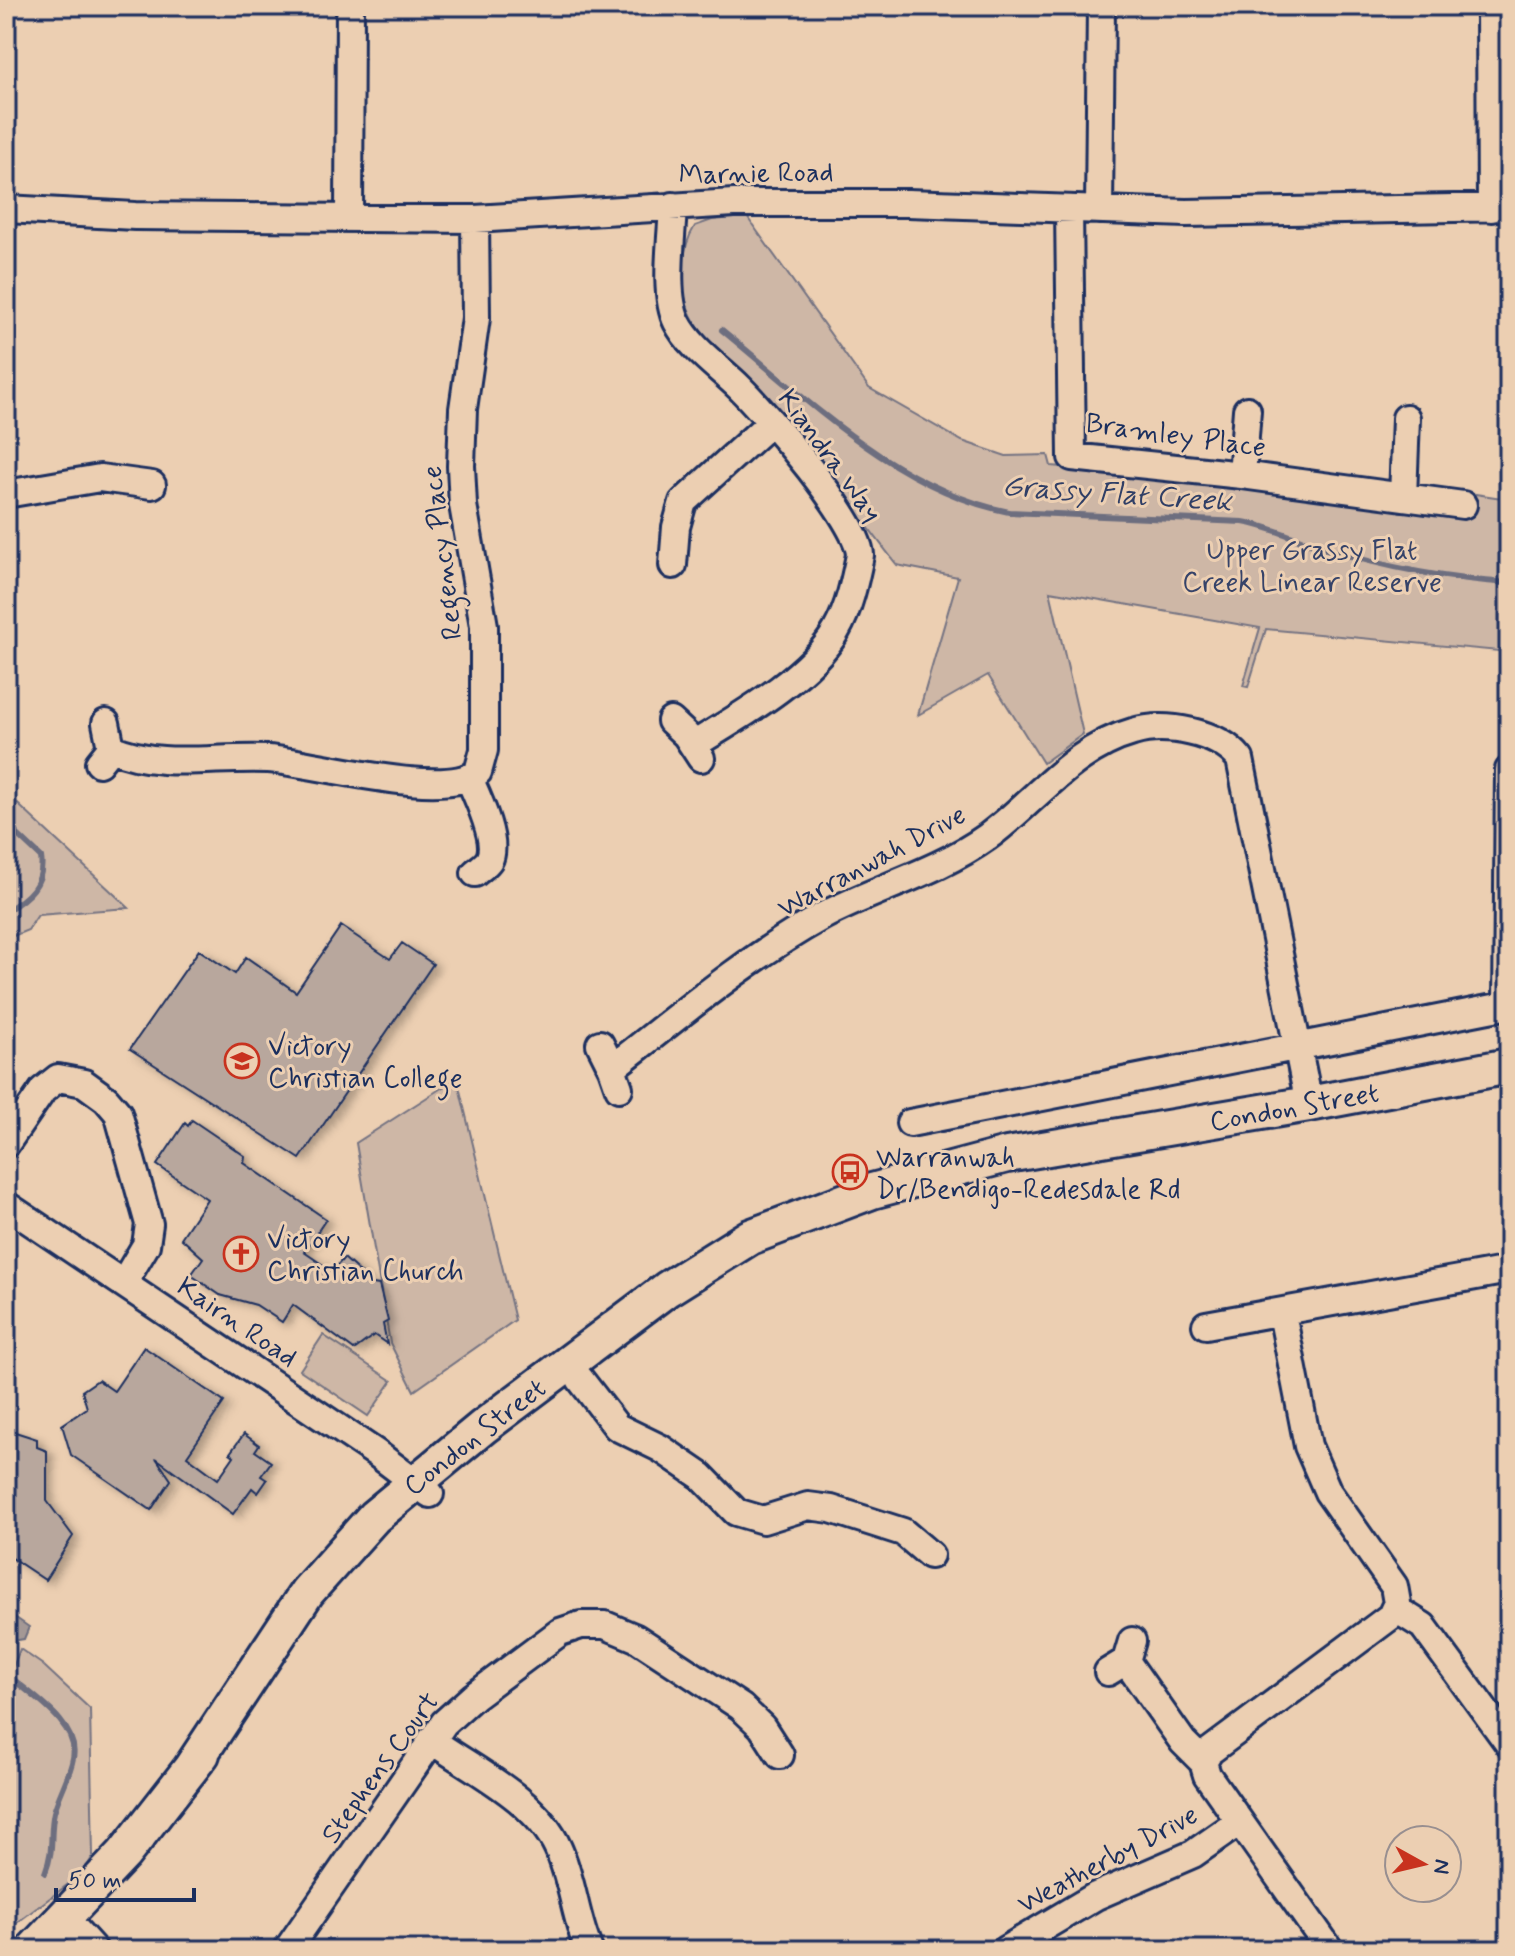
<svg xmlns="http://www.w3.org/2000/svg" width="1515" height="1956" viewBox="0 0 1515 1956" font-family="Mynerve,sans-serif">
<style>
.green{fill:#ceb7a6;stroke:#747382;stroke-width:2}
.water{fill:#a49895;stroke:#6d6e7f;stroke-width:2}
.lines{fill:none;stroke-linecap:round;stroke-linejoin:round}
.stream{stroke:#6d6e7f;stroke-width:6}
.building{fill:#b8a79d;stroke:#1b2f5e;stroke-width:2;filter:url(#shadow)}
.minor-casing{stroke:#1b2f5e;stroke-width:32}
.major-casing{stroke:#1b2f5e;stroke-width:40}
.minor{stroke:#eccfb2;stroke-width:26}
.major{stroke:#eccfb2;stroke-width:34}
.labels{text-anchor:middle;stroke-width:6;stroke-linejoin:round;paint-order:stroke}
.street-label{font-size:28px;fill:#1b2f5e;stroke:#eccfb2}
.park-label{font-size:28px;fill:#364369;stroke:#eccfb2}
.poi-label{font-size:28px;fill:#1b2f5e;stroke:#eccfb2;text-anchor:start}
.water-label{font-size:30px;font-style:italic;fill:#303f66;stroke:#eccfb2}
</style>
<defs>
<filter id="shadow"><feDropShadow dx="6" dy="3.5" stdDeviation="4" flood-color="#0004"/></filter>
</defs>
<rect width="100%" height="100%" fill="#eccfb2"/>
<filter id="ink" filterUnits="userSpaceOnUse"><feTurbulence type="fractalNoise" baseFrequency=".0125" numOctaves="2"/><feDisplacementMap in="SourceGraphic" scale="16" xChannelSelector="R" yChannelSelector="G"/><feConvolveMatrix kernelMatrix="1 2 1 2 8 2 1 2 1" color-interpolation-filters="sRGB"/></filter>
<g filter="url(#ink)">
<path class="green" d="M747,217l122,171 93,53 44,15 42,-1 3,11 130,10 290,41 4,-23 34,5v153l-243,-23 -18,58 -5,-1 17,-58 -210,-37 33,143 -40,29 -55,-88 -70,40 40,-138 -61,-12c-44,-56 -85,-117 -133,-168 -24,-27 -57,-49 -73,-82 -12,-25 -11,-66 4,-89l17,-6z
M6,793l123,115 -91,7 -10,15 -22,9z
M457,1078l58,242 -101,71 -24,-48 -34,-200z
M323,1335l69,46 -24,35 -68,-46z
M20,1649l23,16 47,44 3,147 -10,17 -77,58v-245z"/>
<path class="water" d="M6,1611l23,16 -5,12 -18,3z"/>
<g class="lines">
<path class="stream" d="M722,330c86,70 174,159 287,182l234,10c30,5 54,18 83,27 58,18 122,30 183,34
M6,824l35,33c4,27 -13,41 -35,54
M6,1673c22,21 74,50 67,85 -3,18 -14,36 -19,54 -5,22 1,36 -9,61"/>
</g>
<path class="building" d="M341,926l49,33 12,-16 31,21 -133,195 -170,-110 69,-99 36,24 11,-17 50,35z
M192,1120l53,36 -1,7 82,56 -22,33 28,19 12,-13 29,26 6,1 9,36 -5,3 4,20 -13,-9 -20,15 -61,-45 -11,17 -26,-17 -36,-10 -29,-20 12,-17 -22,-20 26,-39 -50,-34 28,-42 3,3z
M144,1347l80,55 -37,54 31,23 16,-23 -4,-3 14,-19 15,11 -4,6 16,11 -10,14 6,4 -9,13 -6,-5 -19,26 -77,-56 15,22 -20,30 -80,-55 -9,-30 25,-17 -5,-17 16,-11 16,11z
M6,1429l31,10v8l10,4v50l26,35 -28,44 -39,-26z"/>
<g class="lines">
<g class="minor-casing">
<path id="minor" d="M1490,6l1,202
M673,206c-1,31 -10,88 4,116 13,26 43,46 63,66 27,27 119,133 120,167 -5,25 -11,54 -24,76 -26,46 -99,87 -143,114
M6,209l129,7 340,3 259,-16h174l278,10 323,-6
M1069,209l3,248 170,18 221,30
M1099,210l2,-204
M349,218l1,-212
M1242,475l5,-65
M6,494l94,-16 52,7
M1403,497l3,-79
M673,565l3,-38 7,-25 88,-80
M671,721l15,14 15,23
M111,748c51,22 103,8 157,11 44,3 176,41 210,13l6,-22v-124l-21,-121 -2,-39 2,-57 13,-91 -1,-99
M99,763l12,-15 -5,-25
M469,778c8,18 30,64 20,82 -3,5 -10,9 -14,13
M1507,1006l2,-236
M600,1044l12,24
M619,1088l-7,-20c68,-53 135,-110 211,-152 53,-28 115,-44 164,-79 49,-36 85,-88 146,-105 32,-10 86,0 107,27l69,345
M910,1123l599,-118
M6,1144l37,-54 15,-12 26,5 22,16 12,14 31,111 -3,21 -22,37
M6,1205l370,248 54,41
M1282,1313l26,133 20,46 66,94 3,17 -6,13 -181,135 -7,11 4,13 123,175
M1206,1325l303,-55
M580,1379l37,48 43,21 41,28 35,36 27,8 45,-14 23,3 72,23 27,23
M1396,1609l27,17 86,118
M1126,1661l57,81 20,20
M1108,1672l18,-11 6,-20
M431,1740c42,30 105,59 127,108 15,33 17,70 31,102
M65,1918l29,32
M287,1950l157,-227 30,-27 86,-64 21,-7h24l31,13 105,69 21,20 18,28
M1005,1950l91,-54 97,-42 46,-32"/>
</g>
<g class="major-casing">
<path id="major" d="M189,1771l118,-179 67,-75 109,-90 184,-138 83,-52 122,-46 135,-36 302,-51 200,-38
M33,1950l91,-96 78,-100"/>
</g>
<use href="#minor" class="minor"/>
<use href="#major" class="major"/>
</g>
</g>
<defs>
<g id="school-ring" transform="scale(1.8)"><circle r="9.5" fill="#eccfb2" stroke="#c8321e" stroke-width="1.5"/><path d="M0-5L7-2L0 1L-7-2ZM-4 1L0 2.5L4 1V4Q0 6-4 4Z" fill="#c8321e"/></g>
<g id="bus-ring" transform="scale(1.8)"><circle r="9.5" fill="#eccfb2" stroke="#c8321e" stroke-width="1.5"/><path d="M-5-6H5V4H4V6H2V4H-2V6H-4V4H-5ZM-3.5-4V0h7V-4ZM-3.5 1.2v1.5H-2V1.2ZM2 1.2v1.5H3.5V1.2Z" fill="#c8321e"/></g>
<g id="church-ring" transform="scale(1.8)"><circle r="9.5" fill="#eccfb2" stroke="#c8321e" stroke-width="1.5"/><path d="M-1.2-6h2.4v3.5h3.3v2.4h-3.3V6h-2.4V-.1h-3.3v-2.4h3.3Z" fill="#c8321e"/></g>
</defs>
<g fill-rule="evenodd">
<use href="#school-ring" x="242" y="1061"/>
<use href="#bus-ring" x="850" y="1172"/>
<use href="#church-ring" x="241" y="1254"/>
</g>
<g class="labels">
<g class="street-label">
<text transform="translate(756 172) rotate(-1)" y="10">Marnie Road</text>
<text transform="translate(1176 434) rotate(8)" y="10">Bramley Place</text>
<text transform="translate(831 455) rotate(54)" y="10">Kiandra Way</text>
<text transform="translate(441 553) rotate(-97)" y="10">Regency Place</text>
<text transform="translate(871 860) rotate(-28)" y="10">Warranwah Drive</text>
<text transform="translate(1294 1106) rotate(-10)" y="10">Condon Street</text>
<text transform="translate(238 1321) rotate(34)" y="10">Kairn Road</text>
<text transform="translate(474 1436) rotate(-38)" y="10">Condon Street</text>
<text transform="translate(379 1767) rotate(-54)" y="10">Stephens Court</text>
<text transform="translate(1107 1858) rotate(-28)" y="10">Weatherby Drive</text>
</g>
<g class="park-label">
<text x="1312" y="559">Upper Grassy Flat<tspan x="1312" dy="32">Creek Linear Reserve</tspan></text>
</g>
<g class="poi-label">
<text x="268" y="1055">Victory<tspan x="268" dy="32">Christian College</tspan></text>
<text x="876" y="1166">Warranwah<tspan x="876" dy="32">Dr/Bendigo-Redesdale Rd</tspan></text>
<text x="267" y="1248">Victory<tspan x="267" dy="32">Christian Church</tspan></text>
</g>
<g class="water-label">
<text transform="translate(1117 493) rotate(4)" y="10">Grassy Flat Creek</text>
</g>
</g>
<rect width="1515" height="1956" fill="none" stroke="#eccfb2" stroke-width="32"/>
<rect x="16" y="16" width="1483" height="1924" fill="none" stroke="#1b2f5e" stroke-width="3" filter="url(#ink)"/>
<g transform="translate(1423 1864) rotate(98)"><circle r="38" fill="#eccfb2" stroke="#988f90" stroke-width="2"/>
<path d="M0-6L14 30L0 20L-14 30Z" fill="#c8321e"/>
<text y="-12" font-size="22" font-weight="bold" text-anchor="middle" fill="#1b2f5e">N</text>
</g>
<path d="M56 1888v12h138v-12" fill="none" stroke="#1b2f5e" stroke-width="4"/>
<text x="68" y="1888" font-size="24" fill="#1b2f5e" stroke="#eccfb2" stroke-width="6" paint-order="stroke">50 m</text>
</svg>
